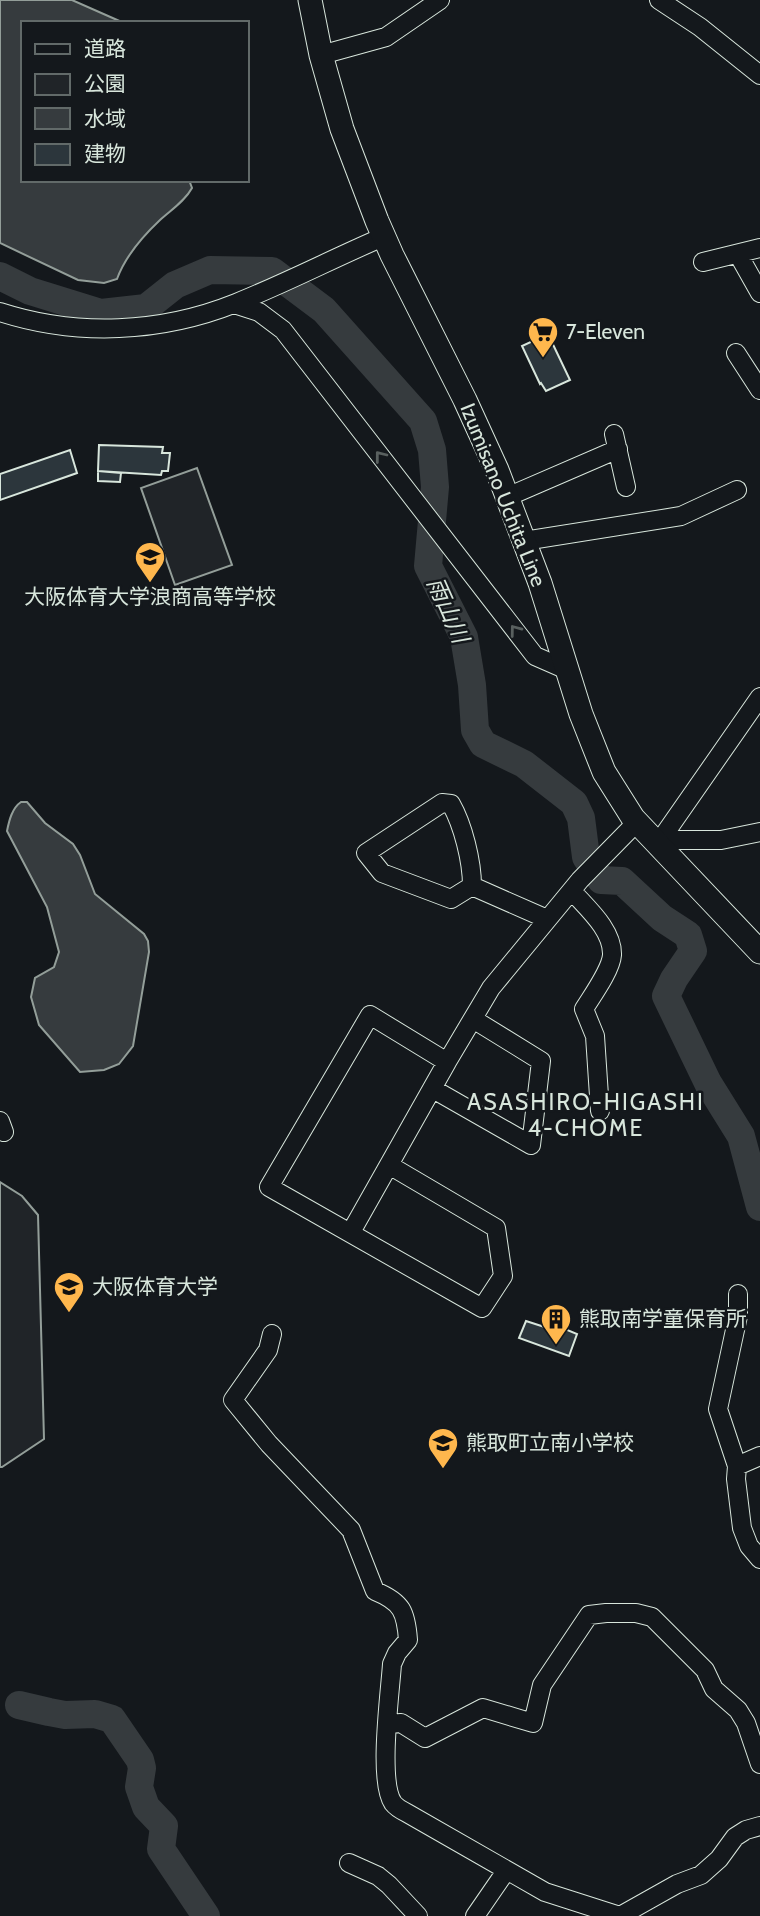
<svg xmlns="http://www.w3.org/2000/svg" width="760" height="1916" viewBox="0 0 760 1916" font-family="Cabin,'Noto Sans JP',sans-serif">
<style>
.green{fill:#202428;stroke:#939e99;stroke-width:2}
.water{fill:#363b3e;stroke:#939e99;stroke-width:2}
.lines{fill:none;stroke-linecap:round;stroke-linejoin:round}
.river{stroke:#363b3e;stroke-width:28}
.building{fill:#2c363c;stroke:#d8e6dc;stroke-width:2}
.minor-casing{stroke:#d8e6dc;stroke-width:20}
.major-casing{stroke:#d8e6dc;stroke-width:25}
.minor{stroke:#14181c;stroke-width:18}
.major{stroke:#14181c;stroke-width:23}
.oneway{stroke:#59605f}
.labels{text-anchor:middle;stroke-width:5;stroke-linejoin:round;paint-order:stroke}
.poi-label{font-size:21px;fill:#d8e6dc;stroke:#14181c;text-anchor:start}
.street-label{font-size:21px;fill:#d8e6dc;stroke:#14181c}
.water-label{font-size:23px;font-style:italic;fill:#d8e6dc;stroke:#14181c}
.neighbourhood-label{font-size:23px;letter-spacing:2px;fill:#d8e6dc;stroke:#14181c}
</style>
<rect width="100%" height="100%" fill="#14181c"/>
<path class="green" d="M197,468l35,97 -57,20 -34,-97z
M0,1182l22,14 16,19 6,224 -42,28h-2z"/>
<path class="water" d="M0,0h72l52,23h-101v157h166l3,8c-7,13 -21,22 -32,32 -17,16 -35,37 -43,59l-13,4 -26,-3 -78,-37z
M21,802h6l18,21 28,21 7,11 15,39 49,40 4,7 1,11 -16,94 -14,18 -15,6 -24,2 -41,-47 -8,-28 4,-19 19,-11 5,-15 -12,-45 -40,-76c2,-10 5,-23 14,-29z"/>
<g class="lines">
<path class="river" d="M0,276l30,15 71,22 45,-5 29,-23 35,-15 62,1 52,39 99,111 9,29 3,37 -7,79 36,71 8,48 3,45 8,14 41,20 50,39 7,15 5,39 15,23 21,1 40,37 26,17 5,16 -19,28 -8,17 42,87 33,53 19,71
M19,1705l30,7 16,3 30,-1 17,5 28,41 2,8 -3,19 7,20 18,19 -3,23 45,67"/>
</g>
<path class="building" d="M548,334l22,46 -24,11 -5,-8 -1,1 -18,-38z
M99,445l64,2 -1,6h8l-2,18h-6l-1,4 -63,-4z
M70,450l7,23 -77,27v-26z
M98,471l23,2 -1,9 -22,-1z
M526,1321l37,12 2,-4 12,5 -8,22 -50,-18z"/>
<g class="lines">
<g class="minor-casing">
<path id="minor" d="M659,0l41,27 60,48
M321,55l65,-18 54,-37
M738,254l22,39
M703,262l57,-14
M234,304l25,8 24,18 252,326 32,14
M0,312c77,25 161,21 236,-9 50,-20 98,-45 147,-66
M736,353l24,37
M614,434l12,53
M507,497l111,-48
M524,541l157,-25 56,-26
M654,842l21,-2h46l39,-8
M659,842l101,-145
M472,886l-21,13 -69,-26 -16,-20 76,-50 9,1c12,21 21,57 21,82l75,33
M572,891c15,17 41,39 40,64 -1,15 -20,41 -28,54l11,27 5,75
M433,1089l98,56 10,-84 -68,-42
M0,1121l4,11
M389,1165l107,63 7,48 -21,32 -213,-121 101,-172 77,47
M351,1232l96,-170 44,-74 89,-108 56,-57
M738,1294v22l-20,93 19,57 -1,13 6,49 7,18 11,13
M272,1334l-4,16 -35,50 36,44 82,86 24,61c27,11 31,21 33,49l-11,13 -5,11c-2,30 -14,117 1,139 3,4 10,8 14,10l138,79 75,24
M737,1466l23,-10
M388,1724l13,-1 24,15 58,-30 50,15 9,-38 47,-70 17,-2h30l16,4 53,53 9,19 24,21 8,13 14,41
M349,1863l29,13 11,9 29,31
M475,1916l31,-45
M620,1916l57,-32 24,-9 18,-16 16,-22 11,-7 14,-4"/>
</g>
<g class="major-casing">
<path id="major" d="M310,0l11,55 21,74 35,92 15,34 73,145 32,70 43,113 41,131 23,58 29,46 127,134"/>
</g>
<use href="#minor" class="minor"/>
<use href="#major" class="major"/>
</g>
<defs><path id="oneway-chevron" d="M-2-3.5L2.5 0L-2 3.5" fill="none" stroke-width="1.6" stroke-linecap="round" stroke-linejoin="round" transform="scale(1.75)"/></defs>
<g class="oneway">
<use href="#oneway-chevron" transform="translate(380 456) rotate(-128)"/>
<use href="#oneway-chevron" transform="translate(515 630) rotate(-127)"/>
</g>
<defs>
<g id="supermarket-pin" transform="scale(1.575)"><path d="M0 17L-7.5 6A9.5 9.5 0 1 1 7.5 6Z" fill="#ffb74d" stroke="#14181c"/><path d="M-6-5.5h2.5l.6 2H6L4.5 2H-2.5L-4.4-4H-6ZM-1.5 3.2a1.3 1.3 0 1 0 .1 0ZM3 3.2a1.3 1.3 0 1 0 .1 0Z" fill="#111"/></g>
<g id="school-pin" transform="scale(1.575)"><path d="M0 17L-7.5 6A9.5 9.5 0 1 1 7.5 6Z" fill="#ffb74d" stroke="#14181c"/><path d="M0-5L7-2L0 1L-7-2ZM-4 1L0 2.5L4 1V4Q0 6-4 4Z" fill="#111"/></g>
<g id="university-pin" transform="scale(1.575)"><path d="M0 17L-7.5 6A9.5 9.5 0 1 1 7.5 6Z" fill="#ffb74d" stroke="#14181c"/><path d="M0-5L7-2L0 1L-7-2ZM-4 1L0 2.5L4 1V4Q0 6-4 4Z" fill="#111"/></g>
<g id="building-pin" transform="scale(1.575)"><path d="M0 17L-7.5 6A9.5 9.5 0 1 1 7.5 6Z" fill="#ffb74d" stroke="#14181c"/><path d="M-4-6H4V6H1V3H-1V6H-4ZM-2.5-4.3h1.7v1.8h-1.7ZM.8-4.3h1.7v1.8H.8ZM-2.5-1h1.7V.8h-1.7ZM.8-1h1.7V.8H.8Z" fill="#111"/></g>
</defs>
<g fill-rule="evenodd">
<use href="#supermarket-pin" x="543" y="332"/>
<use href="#school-pin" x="150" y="557"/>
<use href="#university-pin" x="69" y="1287"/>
<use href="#building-pin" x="556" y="1319"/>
<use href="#school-pin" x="443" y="1443"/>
</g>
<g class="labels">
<g class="poi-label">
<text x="566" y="339">7-Eleven</text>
<text x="150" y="604" text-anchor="middle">大阪体育大学浪商高等学校</text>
<text x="92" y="1294">大阪体育大学</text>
<text x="579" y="1326">熊取南学童保育所</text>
<text x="466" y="1450">熊取町立南小学校</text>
</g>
<g class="street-label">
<text transform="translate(503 495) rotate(68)" y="7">Izumisano Uchita Line</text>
</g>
<g class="water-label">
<text transform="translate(448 610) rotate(66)" y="8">雨山川</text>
</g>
<g class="neighbourhood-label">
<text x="586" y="1110">ASASHIRO-HIGASHI<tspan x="586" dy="26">4-CHOME</tspan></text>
</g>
</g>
<rect x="21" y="21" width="228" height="161" fill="#14181c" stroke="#626a69" stroke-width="2"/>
<rect x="35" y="44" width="35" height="10" fill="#14181c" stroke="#626a69" stroke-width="2"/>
<text x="84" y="56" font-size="21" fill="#d8e6dc">道路</text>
<rect x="35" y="74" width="35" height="21" fill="#202428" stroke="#626a69" stroke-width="2"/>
<text x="84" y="91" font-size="21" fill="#d8e6dc">公園</text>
<rect x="35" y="108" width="35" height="21" fill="#363b3e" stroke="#626a69" stroke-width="2"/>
<text x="84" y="126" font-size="21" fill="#d8e6dc">水域</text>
<rect x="35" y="144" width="35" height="21" fill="#2c363c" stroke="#626a69" stroke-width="2"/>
<text x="84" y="161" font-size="21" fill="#d8e6dc">建物</text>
</svg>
